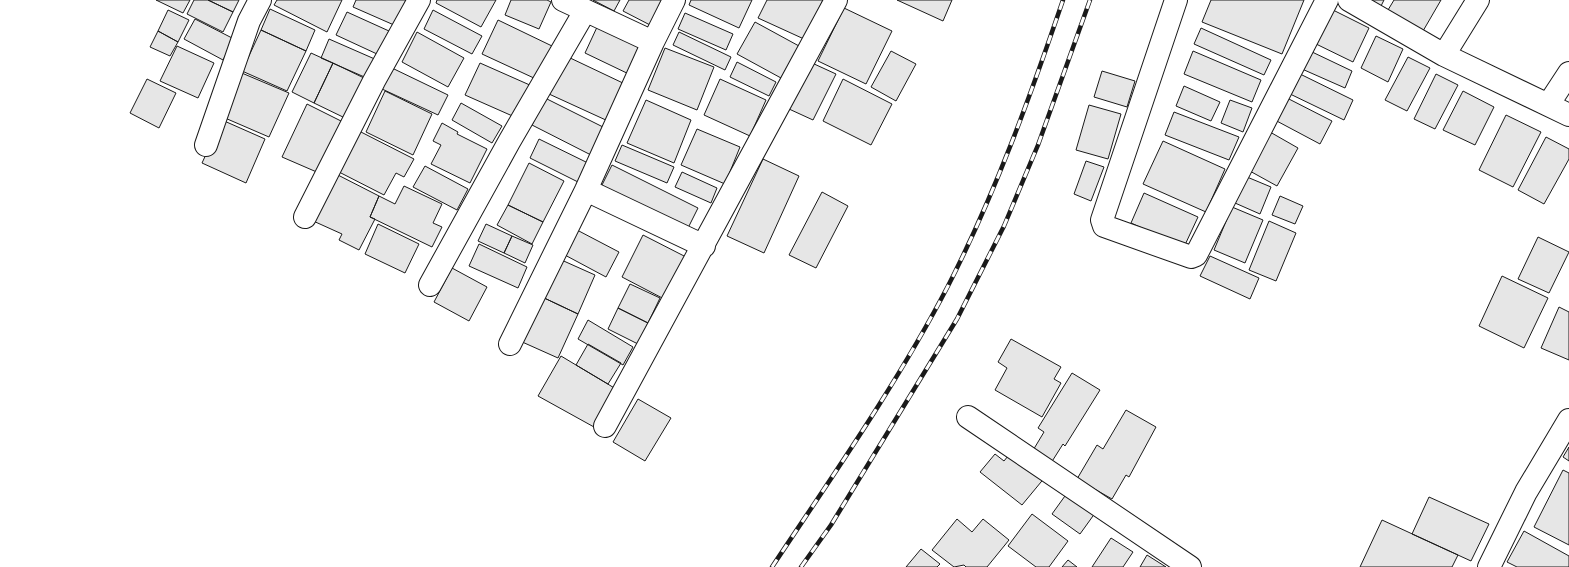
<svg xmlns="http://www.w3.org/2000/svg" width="1569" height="567" viewBox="0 0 1569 567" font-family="Signika,sans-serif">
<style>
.building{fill:#e6e6e6;stroke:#1a1a1a}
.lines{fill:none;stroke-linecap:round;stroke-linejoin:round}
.minor-casing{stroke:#1a1a1a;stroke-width:24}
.minor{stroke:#fff;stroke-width:22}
.rail-casing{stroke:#1a1a1a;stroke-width:4.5}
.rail{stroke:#fff;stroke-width:3;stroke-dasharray:9;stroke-linecap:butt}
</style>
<rect width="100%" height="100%" fill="#fff"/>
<path class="building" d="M156,0h34l-7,13z
M194,0h14l25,12 -10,20 -36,-18z
M208,0h31l-6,12z
M277,0h65l-15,32 -53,-27z
M356,0h50l-12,25 -41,-18z
M437,0h59l-15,27 -45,-24z
M511,0h36l4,2 -12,27 -34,-14z
M593,0h27l-6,11z
M629,0h36l-13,26 -29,-15z
M691,0h61l-13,28 -50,-23z
M767,0h56l-19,39 -46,-21z
M897,0h55l-9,21z
M1211,0h93l-22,54 -80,-32z
M1365,0h19l-4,8z
M1394,0h47l-18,31 -35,-21z
M844,8l48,23 -26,53 -48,-23z
M1329,8l40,20 -16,34 -41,-20z
M270,9l45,21 -9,21 -45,-21z
M168,10l21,10 -11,22 -20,-11z
M433,10l49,26 -10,18 -48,-25z
M347,12l42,19 -12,23 -41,-19z
M685,13l48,21 -7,16 -48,-21z
M195,19l39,20 -11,21 -39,-21z
M498,20l54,26 -16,33 -54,-25z
M755,22l44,24 -18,32 -44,-24z
M598,25l48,24 -13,27 -48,-23z
M1201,28l70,32 -7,15 -70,-31z
M261,30l45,21 -19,40 -45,-20z
M158,31l20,11 -8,14 -20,-9z
M417,32l47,26 -16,29 -46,-25z
M679,32l52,25 -6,13 -52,-25z
M1376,36l27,13 -15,33 -27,-14z
M329,39l48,21 -8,19 -48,-21z
M177,46l37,17 -16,35 -38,-17z
M665,48l49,19 -17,43 -49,-20z
M891,51l25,13 -20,37 -25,-14z
M1193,51l68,29 -9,22 -68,-28z
M1310,51l42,20 -7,17 -43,-19z
M311,53l22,10 -19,40 -22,-11z
M566,56l59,28 -17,37 -59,-27z
M1408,57l22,11 -23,43 -22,-11z
M737,62l39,20 -7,14 -39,-19z
M333,63l31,15 -19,40 -31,-15z
M480,63l52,23 -15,32 -52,-23z
M812,63l24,11 -23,46 -24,-11z
M392,68l56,27 -10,20 -56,-26z
M237,71l52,22 -20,44 -51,-22z
M1102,71l33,10 -8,26 -33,-10z
M1298,73l55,27 -9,20 -56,-27z
M1436,74l22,11 -23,44 -21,-10z
M147,79l29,14 -17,35 -29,-15z
M720,79l46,21 -16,36 -46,-21z
M843,79l49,25 -21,41 -48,-24z
M1184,86l36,16 -9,19 -35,-15z
M385,91l47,23 -19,41 -47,-23z
M1463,91l31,16 -19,38 -32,-15z
M1285,97l47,24 -12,23 -47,-25z
M545,98l60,30 -14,27 -59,-30z
M646,100l45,20 -17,43 -47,-20z
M1230,100l22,8 -9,24 -22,-9z
M461,103l41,23 -10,17 -40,-23z
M307,104l36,18 -24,51 -37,-16z
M1089,105l32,9 -13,45 -32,-9z
M1174,112l65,25 -10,23 -64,-25z
M1506,115l35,17 -28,55 -34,-17z
M222,120l43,19 -19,44 -44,-20z
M442,123l16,9 -1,2 30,15 -17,34 -39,-19 10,-19 -8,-4z
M697,129l43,18 -15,37 -44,-19z
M359,131l55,28 -10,18 -8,-4 -12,22 -45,-23z
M1270,132l28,16 -21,38 -29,-16z
M1546,137l23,12v10l-25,45 -26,-14z
M539,139l51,25 -10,19 -50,-25z
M1163,141l62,28 -19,43 -63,-28z
M622,145l52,22 -7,16 -52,-22z
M763,159l36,17 -35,77 -37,-17z
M1086,161l18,6 -13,34 -17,-7z
M529,163l35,18 -21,41 -35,-17z
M612,165l86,43 -11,22 -86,-43z
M425,166l43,23 -11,21 -44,-23z
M682,172l35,16 -6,15 -36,-16z
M334,173l45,23 -9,21 5,2 -16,31 -20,-10 3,-6 -31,-14z
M1247,177l24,10 -11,27 -25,-11z
M404,186l38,18 -9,19 9,4 -10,20 -62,-30 9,-21 16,8z
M822,192l26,14 -32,62 -27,-13z
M1144,193l54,24 -14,30 -53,-24z
M1280,196l23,10 -8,18 -23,-9z
M508,205l35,17 -11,22 -35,-19z
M1232,207l31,13 -18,43 -31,-13z
M1269,221l27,12 -20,48 -27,-11z
M378,224l41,20 -14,29 -40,-19z
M486,224l26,12 -8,17 -26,-12z
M577,230l42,22 -13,25 -43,-23z
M643,235l45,23 -22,42 -44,-23z
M512,236l21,9 -8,18 -21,-10z
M1538,237l31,15 -20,41 -31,-14z
M479,244l48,23 -9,21 -49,-22z
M1210,256l49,22 -9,21 -50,-23z
M557,258l38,17 -17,39 -38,-18z
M452,268l35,19 -18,34 -35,-19z
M1502,276l46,22 -24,50 -45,-22z
M630,284l30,14 -12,25 -30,-15z
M540,296l38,18 -20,44 -38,-17z
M1559,307l10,5v48l-28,-12z
M618,308l30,15 -10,21 -30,-15z
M588,320l45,27 -10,18 -45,-26z
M1011,339l50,28 -7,12 7,4 -19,34 -47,-27 12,-22 -9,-6z
M588,344l33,19 -13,21 -32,-19z
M561,356l55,33 -22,38 -56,-31z
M1072,373l28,17 -35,56 -2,-2 -12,19 -19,-11 12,-20 -6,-4z
M638,399l33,19 -26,43 -32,-19z
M1126,410l30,17 -27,50 -3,-2 -14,24 -35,-20 20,-34 6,4z
M1569,447v14l-6,-4z
M1012,451l34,25 -24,29 -42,-33 15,-18 9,7z
M1563,470l6,3v72l-35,-18z
M1070,489l28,20 -18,25 -28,-20z
M1429,497l60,27 -18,37 -59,-27z
M1032,514l36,27 -19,26h-13l-28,-21z
M957,519l15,13 11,-13 26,21 -22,27h-21l-2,-2 -10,2 -22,-17z
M1382,520l76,35 -6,12h-92z
M1524,531l45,25v11h-52l-10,-5z
M1111,538l22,14 -10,15h-31z
M921,549l19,15 -3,3h-31z
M1147,555l19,12h-26z
M1068,560l9,7h-15z"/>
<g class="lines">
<g class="minor-casing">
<path id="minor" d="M563,0l90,42
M1176,0l-74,220 2,6 87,31 5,-2 131,-255
M1349,0l95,55 125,60
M1444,55l34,-55
M1548,105l21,-32
M206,145l43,-124 11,-21
M586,190l118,56
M305,217l69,-136 45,-81
M430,285l79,-143 76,-131
M510,344l76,-154 67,-148 21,-42
M968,417l222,150
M605,426l231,-426
M1489,567l37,-75 43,-72"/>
</g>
<use href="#minor" class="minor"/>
<g class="rail-casing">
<path id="rail" d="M772,567c61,-92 125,-183 176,-281 47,-92 82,-189 115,-286
M801,567l30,-42 126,-206 47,-93 34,-81 52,-145"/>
</g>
<use href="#rail" class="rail"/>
</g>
</svg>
